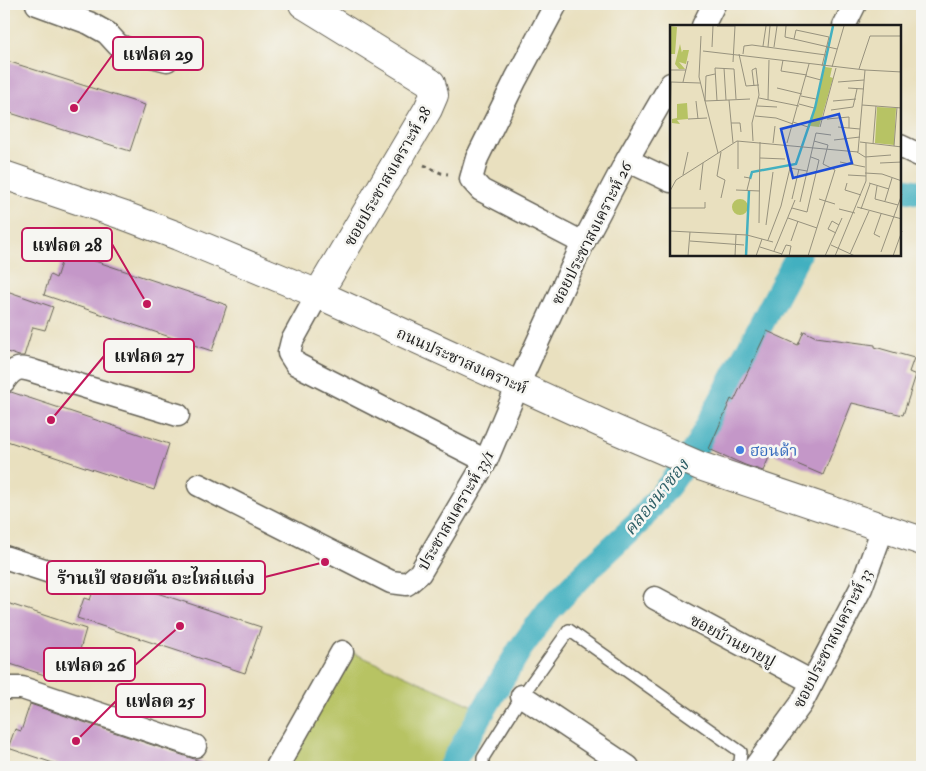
<svg xmlns="http://www.w3.org/2000/svg" width="926" height="771" viewBox="0 0 926 771" font-family="'IM FELL Double Pica','Noto Serif Thai',serif">
<style>
.green{fill:#b7c364;stroke:#6a7040}
.lines{fill:none;stroke-linecap:round;stroke-linejoin:round}
.canal{stroke:#43b0c0;stroke-width:25}
.building{fill:#c497c8}
.lane-casing{stroke:#646155;stroke-width:14}
.street-casing{stroke:#646155;stroke-width:25}
.secondary-casing{stroke:#646155;stroke-width:30}
.path{stroke:#646155;stroke-width:3;stroke-dasharray:4 4;stroke-linecap:butt}
.lane{stroke:#fff;stroke-width:11}
.street{stroke:#fff;stroke-width:22}
.secondary{stroke:#fff;stroke-width:28}
.shop-dot{fill:#3f7fe0;stroke:#f6f6f2;stroke-width:2}
.labels{text-anchor:middle;stroke-width:5;stroke-linejoin:round;paint-order:stroke}
.street-label{font-size:16px;fill:#1c1c1c;stroke:#f6f6f2}
.shop-label{font-size:16px;fill:#366cbe;stroke:#f6f6f2;text-anchor:start}
.water-label{font-size:18px;font-style:italic;fill:#2e5f66;stroke:#f6f6f2}
.inset-river{fill:none;stroke:#43b0c0;stroke-width:2.5}
.inset-road{fill:none;stroke:#97927e;stroke-width:1}
.view{fill:#1d4ed8;fill-opacity:0.15;stroke:#1d4ed8;stroke-width:2.5}
.inset-edge{fill:none;stroke:#1c1c1c;stroke-width:2.5}
.leader{fill:none;stroke:#c2185b;stroke-width:2}
.callout-dot{fill:#c2185b;stroke:#f6f6f2;stroke-width:2}
.callout{fill:#f6f6f2;stroke:#c2185b;stroke-width:2}
.callout-label{font-size:18px;text-anchor:middle;font-weight:bold;fill:#1c1c1c}
</style>
<rect width="100%" height="100%" fill="#f6f6f2"/>
<filter id="ink" filterUnits="userSpaceOnUse"><feTurbulence type="fractalNoise" baseFrequency=".02" numOctaves="2"/><feDisplacementMap in="SourceGraphic" scale="10" xChannelSelector="R" yChannelSelector="G"/><feConvolveMatrix kernelMatrix="1 2 1 2 8 2 1 2 1" color-interpolation-filters="sRGB"/></filter>
<filter id="wash" filterUnits="userSpaceOnUse"><feTurbulence type="fractalNoise" baseFrequency=".0096" numOctaves="4" result="noise"/><feDisplacementMap in="SourceGraphic" scale="20" xChannelSelector="R" yChannelSelector="G"/><feGaussianBlur stdDeviation="1.12" result="paint"/><feColorMatrix in="noise" values="0 0 0 0 0 0 0 0 0 0 0 0 0 0 0 0 0 1.4 0 .05"/><feComposite in="paint" operator="in"/></filter>
<g filter="url(#wash)">
<rect width="100%" height="100%" fill="#e9e0bf"/>
<path class="green" d="M349,651l125,55 -34,61h-156z"/>
<g class="lines">
<path class="canal" d="M900,189l22,4
M450,767l70,-118 28,-38 43,-44 48,-45 31,-38 26,-37 102,-192"/>
</g>
<g id="blocks">
<path class="building" d="M4,60l141,45 -15,46 -126,-40z
M65,251l162,54 -15,46 -168,-56 6,-20 6,3z
M4,290l49,17 -8,23 -12,-3 -9,29h-5l-15,-5z
M767,331l31,14 6,-14 12,6 59,8v2l39,11 -5,14 7,3 -13,40 -51,-12 -29,72 -52,-22 -8,18 -18,-6 -36,-16 22,-50 3,2z
M11,392l158,52 -15,46 -150,-50v-39l2,-7z
M99,574l162,53 -16,46 -168,-55 7,-20 6,2z
M4,602l82,27 -7,24 -12,-4 -10,30 -53,-17z
M30,704l179,60 -1,3h-143l-57,-19 7,-19 6,2z"/>
</g>
</g>
<g filter="url(#ink)">
<use href="#blocks" fill-opacity="0" stroke="#646155" stroke-width="1"/>
<g class="lines">
<g class="lane-casing">
<path id="lane" d="M483,767v-9l39,-62 47,-66 172,122 -1,10 -4,5"/>
</g>
<g class="street-casing">
<path id="street" d="M37,4l52,19 18,10 11,12 14,6 35,9
M556,4l-40,75 -39,79 -6,21 10,11 102,53
M703,26l11,-22
M844,26l11,-22
M900,146l19,9h3
M627,160l44,21
M318,294l-26,47 -3,12 7,11 190,97
M4,381c10,-14 16,-15 32,-9l142,43
M199,485l192,97 16,2 13,-11 66,-112 32,-76 65,-142 44,-83 44,-76
M4,557l68,22
M655,598l157,84
M4,689l2,-1h16l173,58
M522,696l106,71
M277,767l65,-115
M755,767l46,-63 60,-116 22,-60"/>
</g>
<g class="secondary-casing">
<path id="secondary" d="M303,4l128,79 3,12 -6,14 -110,185
M4,175l121,41 53,20 140,58 296,135 86,37 222,75"/>
</g>
<path class="path" d="M424,165l17,8 7,1"/>
<use href="#lane" class="lane"/>
<use href="#street" class="street"/>
<use href="#secondary" class="secondary"/>
</g>
</g>
<circle class="shop-dot" cx="740" cy="450" r="5"/>
<g class="labels">
<g class="street-label">
<text transform="translate(387 176) rotate(-60)" y="6">ซอยประชาสงเคราะห์ 28</text>
<text transform="translate(591 233) rotate(-63)" y="6">ซอยประชาสงเคราะห์ 26</text>
<text transform="translate(462 360) rotate(24)" y="6">ถนนประชาสงเคราะห์</text>
<text transform="translate(455 510) rotate(-60)" y="6">ประชาสงเคราะห์ 33/1</text>
<text transform="translate(832 638) rotate(-63)" y="6">ซอยประชาสงเคราะห์ 33</text>
<text transform="translate(733 640) rotate(28)" y="6">ซอยบ้านยายปู</text>
</g>
<g class="shop-label">
<text x="750" y="456">ฮอนด้า</text>
</g>
<g class="water-label">
<text transform="translate(656 497) rotate(-51)" y="6">คลองนาซอง</text>
</g>
</g>
<g transform="translate(670 25)">
<rect width="231" height="231" fill="#e9e0bf"/>
<path d="M0,1l7,1 -2,27h-5zM10,19l2,9 -3,6 4,-9h6l-3,14 -7,-2 6,7h-6l-4,-5zM155,42l7,1 -2,9 3,1 -14,49 -9,-1zM17,78l1,16 -11,1 3,4 -8,-1v-4l5,-1v-14zM207,82l19,1 -2,37 -19,-2zM62 182a8 8 0 1 1 16 0a8 8 0 1 1-16 0Z" fill="#b7c364"/>
<path class="inset-river" d="M80,154l2,-7 44,-8 19,-56 18,-82M76,231l3,-65"/>
<path class="inset-road" d="M47,1h18M116,1l-1,11 52,12M31,11l-2,41 19,76M124,14l2,-9 33,7 -7,29M93,21l3,-20M42,22l1,-21M98,22l2,-21M104,22l3,-21M33,26l162,19M69,29l7,32 13,-1M73,29l1,-8 8,-1 74,10M113,35l-2,11 26,4M63,37l2,-36M162,42l12,-41M54,43l2,32M189,44l11,-33h32M0,45h16M45,49l-9,2 -1,25 24,-1 4,43M136,51l15,4M1,57l29,1M13,57l5,-21M168,57l26,-2M84,61l-2,-16 4,-2M107,63l25,6M178,63l16,1M131,71l15,3M89,73l40,8M59,75l21,-1M98,75l1,-40M26,76l2,18M47,76l-2,-33 19,1 2,30M163,76l23,-2M129,79l15,4M192,80l40,3M87,81l20,1M161,85l22,-3 4,-18M85,91l21,2 17,6M18,94l19,-1M157,94l22,-2v11M123,97l15,5M61,98h9l1,9M150,102l16,-59M168,102l22,2M0,105l1,-48M164,115l26,-3M83,116l-1,-18 7,-28 -3,-27M190,117l42,5M103,118l2,-17M117,118l22,-79M203,119l3,-38M224,121l3,-39M51,127l-4,24 8,4 -4,18M187,127l8,5 26,-2M90,133l25,1M170,137l25,5M210,138l22,-1M68,144v-28M195,148l17,1 20,7M13,150l5,-23M178,150l18,1M74,152l6,1 -3,12M177,158l-2,7 16,5M199,158l20,6M207,161l-2,13 23,6M30,165l3,-27M66,165l24,1M0,166l6,-11 61,-39 121,11 7,-82 37,2M122,174l7,-30M149,174l16,5M215,176l7,-23M130,177l16,-69 15,2M187,182l45,12M0,183h35v-6M122,183l15,4 12,-52 -8,-3M169,184l16,4M191,184l9,-25M118,193l29,10M89,198l1,-81M96,200l7,-53M0,206l77,4 26,7M166,208l-8,-4 4,-8 7,4M210,212l-6,-3 7,-20M98,215l13,-34 9,-38 17,3M20,216l54,4M121,216l7,-20M161,220l24,11M90,222l22,7M104,226l21,-51M211,227l21,-58M180,229l19,-43M18,231l2,-24M65,231l1,-21M86,231l6,-17M111,231l5,-11 5,1 -2,10M138,231l27,-86 -12,-6 5,-19 -14,-4M155,231l17,-38M165,231l31,-75v-38M223,231l9,-25"/>
<path class="view" d="M169,89l13,49 -59,15 -12,-49z"/>
<rect width="231" height="231" class="inset-edge"/>
</g>
<path class="leader" d="M74 108L113 54M147 304L112 244M51 420L104 356M325 562L265 577M180 626L135 665M76 741L116 701"/>
<g class="callout-dot">
<circle cx="74" cy="108" r="5"/>
<circle cx="147" cy="304" r="5"/>
<circle cx="51" cy="420" r="5"/>
<circle cx="325" cy="562" r="5"/>
<circle cx="180" cy="626" r="5"/>
<circle cx="76" cy="741" r="5"/>
</g>
<g class="callout">
<rect x="113" y="37" width="90" height="33" rx="5"/>
<rect x="22" y="228" width="90" height="33" rx="5"/>
<rect x="104" y="339" width="90" height="33" rx="5"/>
<rect x="47" y="561" width="218" height="33" rx="5"/>
<rect x="44" y="648" width="91" height="33" rx="5"/>
<rect x="116" y="684" width="89" height="33" rx="5"/>
</g>
<g class="callout-label">
<text x="158" y="60">แฟลต 29</text>
<text x="67" y="251">แฟลต 28</text>
<text x="149" y="362">แฟลต 27</text>
<text x="156" y="584">ร้านเป้ ซอยตัน อะไหล่แต่ง</text>
<text x="90" y="671">แฟลต 26</text>
<text x="160" y="707">แฟลต 25</text>
</g>
<rect width="926" height="771" fill="none" stroke="#f6f6f2" stroke-width="20"/>
</svg>
